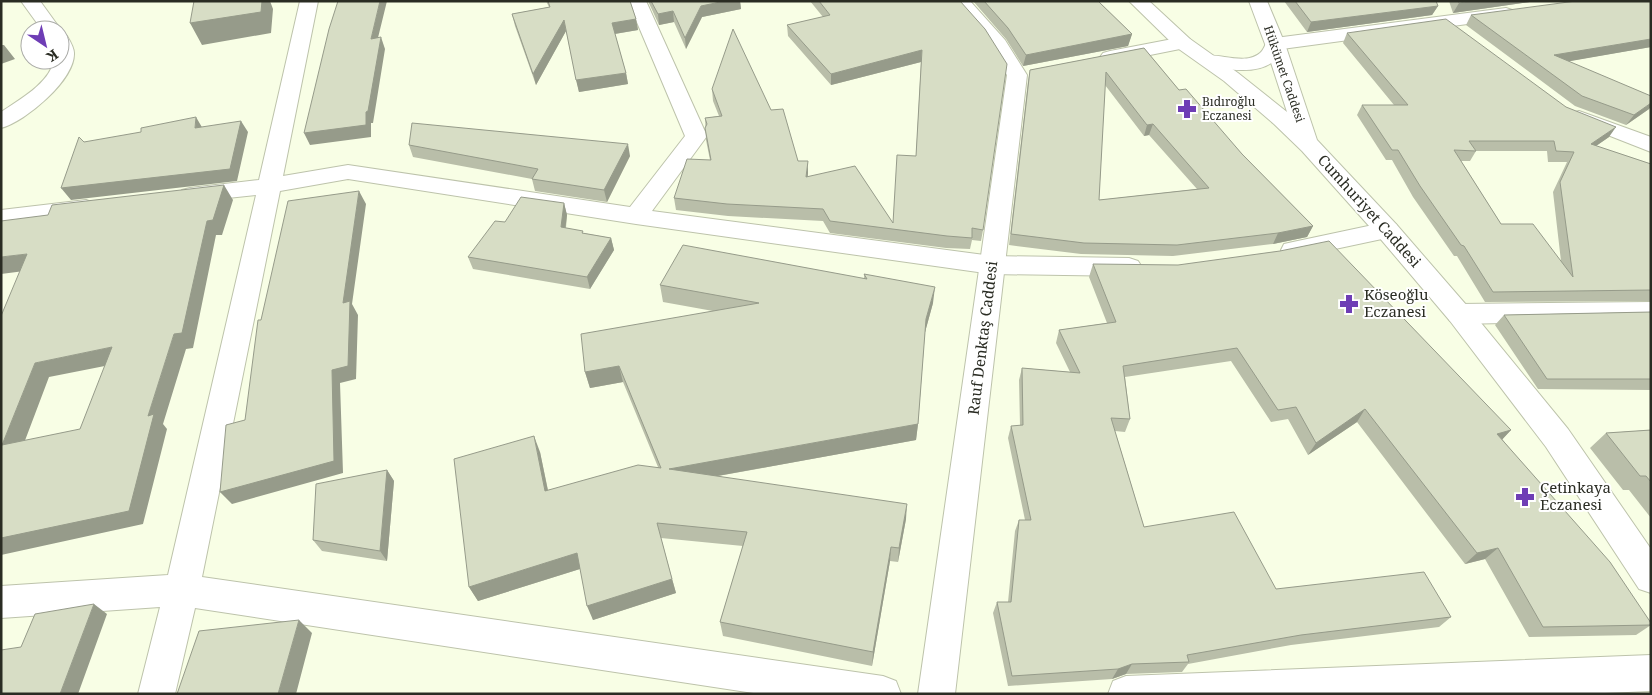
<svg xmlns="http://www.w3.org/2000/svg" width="1652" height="695" viewBox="0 0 1652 695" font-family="'Noto Serif',serif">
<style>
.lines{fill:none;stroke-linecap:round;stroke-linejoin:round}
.street-casing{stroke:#bdc3ab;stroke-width:2}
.secondary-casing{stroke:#bdc3ab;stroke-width:2}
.street{fill:#fff;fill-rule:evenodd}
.secondary{fill:#fff;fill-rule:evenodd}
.wall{fill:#b9bea9;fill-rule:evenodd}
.shaded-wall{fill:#969b8a}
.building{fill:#d7ddc5;stroke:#969b8a;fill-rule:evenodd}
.labels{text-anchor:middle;stroke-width:4;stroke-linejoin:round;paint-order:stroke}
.far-street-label{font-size:12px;fill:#2a2c23;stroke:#fff}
.far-poi-label{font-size:12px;fill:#2a2c23;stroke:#fff;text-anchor:start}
.street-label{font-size:15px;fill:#2a2c23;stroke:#fff}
.poi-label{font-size:15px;fill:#2a2c23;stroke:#fff;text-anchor:start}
</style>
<rect width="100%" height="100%" fill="#f8fee5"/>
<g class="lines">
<g class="street-casing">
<path id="street" d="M21,1h19l21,29 -1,2v-2h-18z
M300,1h18l-35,175 65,-11 282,42 55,-71 -57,-135h18l61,135 -55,75 340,45 137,2 9,3 4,6 -4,6 -9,3 -137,-2 -356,-50 -288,-45 -68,12 -78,386 681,99 13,5 5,13h-141l-565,-86 -20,86h-37l22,-87 -159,11v-32l167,-11 88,-380 -66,7 -8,-2 -4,-5 4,-5 8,-2 69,-8z
M1506,8l6,2 3,4 -3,4 -230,31c-11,30 -57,21 -81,15l-3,-4 3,-4c17,-4 44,10 59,-3 4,-3 5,-9 8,-13l7,-2z
M60,34l7,2c3,5 7,12 7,17 1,27 -49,69 -73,75v-16c18,-12 49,-29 53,-52h6z
M1183,37l7,2 3,4 -3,4 -80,16 -7,-2 -3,-4 3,-4 7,-2z
M1579,111l72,26v15l-79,-31 -4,-4 4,-4z
M86,200l8,3 4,5 -4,5 -93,13v-16z
M1387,222l9,2 3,6 -3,6 -103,22 -9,-2 -3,-6 3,-6 9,-2z
M1651,302v18l-192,4 -9,-3 -4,-7 4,-7 9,-3z
M1651,655v36l-69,3h-474l5,-13 13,-5z"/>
</g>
<g class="secondary-casing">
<path id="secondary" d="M951,1h19l35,39 22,35 -72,619h-37l89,-619 -22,-36z
M1129,1h20l41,38 48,34 49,39 -22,-68 -16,-43h18l18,43 32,96 79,84 72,83 100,122 83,120v44l-12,-4 -93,-142 -96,-126 -72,-85 -76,-85 -28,-27 -50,-43 -48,-34z"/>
</g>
<use href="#street" class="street"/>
<use href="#secondary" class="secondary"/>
</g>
<path class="wall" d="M546,1h84l6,18 2,11 -23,4 11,39 2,11 -49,8 -13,-61 -30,54 -21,-59 -3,-12 37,-7z
M648,1h92l1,8 -39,8 -16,32 -12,-27 -15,3z
M810,1h150l23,229 -2,11 -9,-1 -2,9 -24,-1 -116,-15 -7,-12 -95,-5 -52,-6 -2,-12 36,-38 -4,-20 -1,-22 14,-2 -6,-15 -1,-12 59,21 27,51 10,12v4l85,46 23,-67 5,-94 -90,23 -43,-49 -1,-11 36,-8z
M973,1h125l34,33 -4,12 -105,20 -17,-27z
M1284,1h152l2,5 -6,9 -125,17z
M1449,1h88l-84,12z
M1651,1v46l-82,14 80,48 -23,16 -51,-19 -109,-81 5,-10z
M1347,33l219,74 43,30 -13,9 55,18v137l-166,1 -28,-46h-3l-41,-59 -21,-37h-6l-29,-45 5,-10h32l-51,-62zM1476,151h71l1,11h19l-14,30 8,69 -60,-37 -40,-63h9z
M1144,48l35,42 134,136 -6,11 -34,7 -100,12 -92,-2 -72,-9 19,-164 2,-11zM1105,85l39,51 5,-1 48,54 -98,11z
M409,145l221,11 -23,46 -72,-11 -3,-12 -119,-22z
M564,203l3,12 -1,13 17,5 28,5 3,12 -24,39 -117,-20 -5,-12 37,-35z
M1093,264l418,166 -9,9 149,184v2l-15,10 -107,2 -44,-78 -20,5 -108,-142 -49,33 -20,-36 -17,3 -40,-61 -106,16 5,42 -5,13 -10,-1 29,96 132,62 175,28 -12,10 -148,18 -103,19 -6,8 -56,2 -14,5 -104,7 -15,-73 4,-11h11l7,-71 4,-11h6l-17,-82 3,-12h9l-1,-46 3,-12 48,4 -14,-29 3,-13 48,-7 -18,-46z
M864,274l69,29 -8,29 -7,92 -2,16 -198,36 188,43 -8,43 -8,-1 -18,105 -149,-30 -3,-14 23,-76 -82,-8 15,55 -83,27 -13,-51 -102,32 -9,-14 71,-135 8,38 110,-23 -35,-85 -33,6 -5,-16 128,-61 -50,-9 -3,-17 204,-7z
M1651,312v78l-113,-1 -43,-64 9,-10z
M1651,430v88l-22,-28h-6l-33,-42 16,-15z
M387,470l7,11 -7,80 -65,-10 -9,-11z"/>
<path class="shaded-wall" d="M262,1h8l3,8 -2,24 -69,12 -12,-22z
M380,1h7l-12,49 -4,-11z
M725,1h15l1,8 -39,8 -16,32 -1,-11 16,-32z
M1472,1h65l-84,12 6,-10z
M1438,6l-6,9 -125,17 4,-10z
M673,11l1,11 -15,3 -1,-11z
M636,19l2,11 -24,4 -2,-11z
M564,20l2,11 -30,54 -3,-11z
M1132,34l-4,12 -105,20 3,-11z
M381,37l4,12 -12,74h-2v14l-61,8 -6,-12 62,-21z
M1651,39v8l-103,18 6,-10z
M1,45h3l11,14 -14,5z
M922,50l-1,12 -90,23v-11z
M626,73l2,11 -49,8 -3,-12z
M1651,103v4l-2,2 -23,16 8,-10z
M196,117l7,12 -8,-1z
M241,121l7,11 -11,49 -166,19 -10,-12z
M1153,124l-4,11 -5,1 3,-11z
M1616,127l-7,10 -26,18 8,-11z
M628,144l2,12 -23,46 -3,-12z
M808,161v12l-2,16v-12z
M224,185l9,15 -11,35h-6l-23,113 -7,1 -23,75 4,5 -24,95 -142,31v-17l147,-122 26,-82 33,-113z
M359,191l7,13 -14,100 6,11 -2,64 -16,4 3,90 -111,31 -12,-12 112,-122z
M564,203l3,12 -3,24 -3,-12z
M1313,226l-6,11 -34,7 5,-11z
M611,238l3,12 -24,39 -3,-12z
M27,254l13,15 -39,5v-17z
M935,287l-2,16 -9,33 2,-17z
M112,347l13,15 -76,15 -31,82 -16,-14 33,-82z
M619,366l4,16 -33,6 -5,-16z
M1365,409l-8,13 -49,33 8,-12z
M918,424l-2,16 -243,44 -4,-15z
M1511,430l-11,12 -3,-8z
M534,436l6,16 11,54 -6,-15z
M387,470l7,11 -7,80 -7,-10z
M907,504l-1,15 -8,43 1,-14z
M891,547l-1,14 -18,105 1,-14z
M1498,548l-13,11 -20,5 12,-11z
M577,553l6,15 -105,33 -9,-14z
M672,579l4,14 -83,27 -6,-14z
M94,604l13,10 -29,80h-18z
M299,620l13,13 -16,61h-18z
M1132,664l-6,10 -14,5 6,-10z"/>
<path class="building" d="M194,1h68l-1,11 -71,11z
M338,1h42l-9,38 10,-2 -13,74 -2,1v13l-62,8 25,-104z
M548,1h82l6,18 -24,4 14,50 -50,7 -12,-60 -31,54 -21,-60 38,-7z
M651,1h74l-24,5 -16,32 -12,-27 -15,3z
M819,1h141l25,28 22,35 -24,166 -11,-2v10l-25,-2 -117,-15 -7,-12 -96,-5 -53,-6 13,-39 24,1 -6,-32 2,-4 -2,-6 17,-2 -10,-27 21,-60 38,81 12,-1 15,52h10l-2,16 49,-11 38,57 4,-68 19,1 6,-106 -91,24 -44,-49 43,-10z
M984,1h114l34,33 -106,21 -18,-27z
M1295,1h141l2,5 -127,16z
M1458,1h14l-13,2z
M1576,1h75v38l-97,16 97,41v7l-17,12 -52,-19 -111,-81z
M1446,19l120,88 50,20 -25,17 60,20v126l-158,2 -29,-46 -3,-1 -41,-59 -22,-36h-6l-30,-45h46l-61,-72zM1469,141h85l2,10 18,1 -14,30 13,95 -40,-53h-32l-47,-74 22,1z
M1144,48l35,42 7,-1 56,65 71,72 -35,7 -101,12 -93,-2 -73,-9 19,-164zM1106,72l41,53 6,-1 56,64 -110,12z
M196,117l-1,11 46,-7 -11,48 -169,19 18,-51 5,5 57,-10v-4z
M412,123l216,21 -24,46 -72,-11 6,-10 -129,-24z
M224,185l-11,35 -6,1 -25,112 -8,1 -26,82 6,-2 -25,97 -128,27v-222l26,-62 -26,3v-36l47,-6 4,-10zM112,347l-32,82 -78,16 33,-82z
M359,191l-16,112 7,-2 -2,65 -16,4 2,91 -114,31 6,-67 19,-5 13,-100h3l27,-119z
M521,197l43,6 -3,24 22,4 -1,2 29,5 -24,39 -119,-20 27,-36 10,1z
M1329,241l182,189 -14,4 113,128 41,61v2l-108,2 -45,-79 -21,5 -112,-144 -49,34 -20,-36 -18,3 -41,-62 -114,18 7,53 -19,-1 33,109 90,-15 42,77 148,-17 27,45 -150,18 -114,20 2,7 -57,2 -14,5 -106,7 -15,-74h14l8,-82h12l-20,-94 12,-1 -1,-57 58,5 -21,-43 57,-8 -23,-58 85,1 102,-14z
M683,245l184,34 -3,-5 71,13 -9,32 -8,105 -249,45 238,35 -8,44 -8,-1 -18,105 -153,-30 27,-90 -90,-9 15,56 -85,27 -10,-53 -108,34 -15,-128 80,-23 11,55 93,-26 23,3 -42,-102 -34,6 -4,-38 178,-31 -99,-18z
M1651,312v67h-104l-43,-64z
M1651,430v52l-5,-6h-6l-34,-43z
M387,470l-7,81 -67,-11 3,-56z
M94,604l-34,90h-59v-44l20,-3 14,-33z
M299,620l-21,74h-101l22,-63z"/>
<defs>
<g id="pharmacy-bare" transform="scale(1.5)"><path d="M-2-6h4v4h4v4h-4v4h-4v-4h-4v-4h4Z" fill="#6e3db5" stroke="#fff" stroke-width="2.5" paint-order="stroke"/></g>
</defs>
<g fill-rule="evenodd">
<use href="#pharmacy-bare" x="1187" y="109"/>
<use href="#pharmacy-bare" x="1349" y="304"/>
<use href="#pharmacy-bare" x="1525" y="497"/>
</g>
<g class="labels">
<g class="far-street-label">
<text transform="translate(1284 74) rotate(71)" y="4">Hükümet Caddesi</text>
</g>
<g class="far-poi-label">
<text x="1202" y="106">Bıdıroğlu<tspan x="1202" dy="14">Eczanesi</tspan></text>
</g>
<g class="street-label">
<text transform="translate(1369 211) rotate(48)" y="5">Cumhuriyet Caddesi</text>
<text transform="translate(983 338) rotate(-83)" y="5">Rauf Denktaş Caddesi</text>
</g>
<g class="poi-label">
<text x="1364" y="300">Köseoğlu<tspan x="1364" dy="17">Eczanesi</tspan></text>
<text x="1540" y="493">Çetinkaya<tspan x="1540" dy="17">Eczanesi</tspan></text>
</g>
</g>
<rect width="1652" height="695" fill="none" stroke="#2a2c23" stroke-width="5"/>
<g transform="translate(45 45) rotate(145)"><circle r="24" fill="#ffffff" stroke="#aaaba7"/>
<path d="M0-4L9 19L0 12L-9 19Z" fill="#6e3db5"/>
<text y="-8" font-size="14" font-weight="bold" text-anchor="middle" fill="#2a2c23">K</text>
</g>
</svg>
